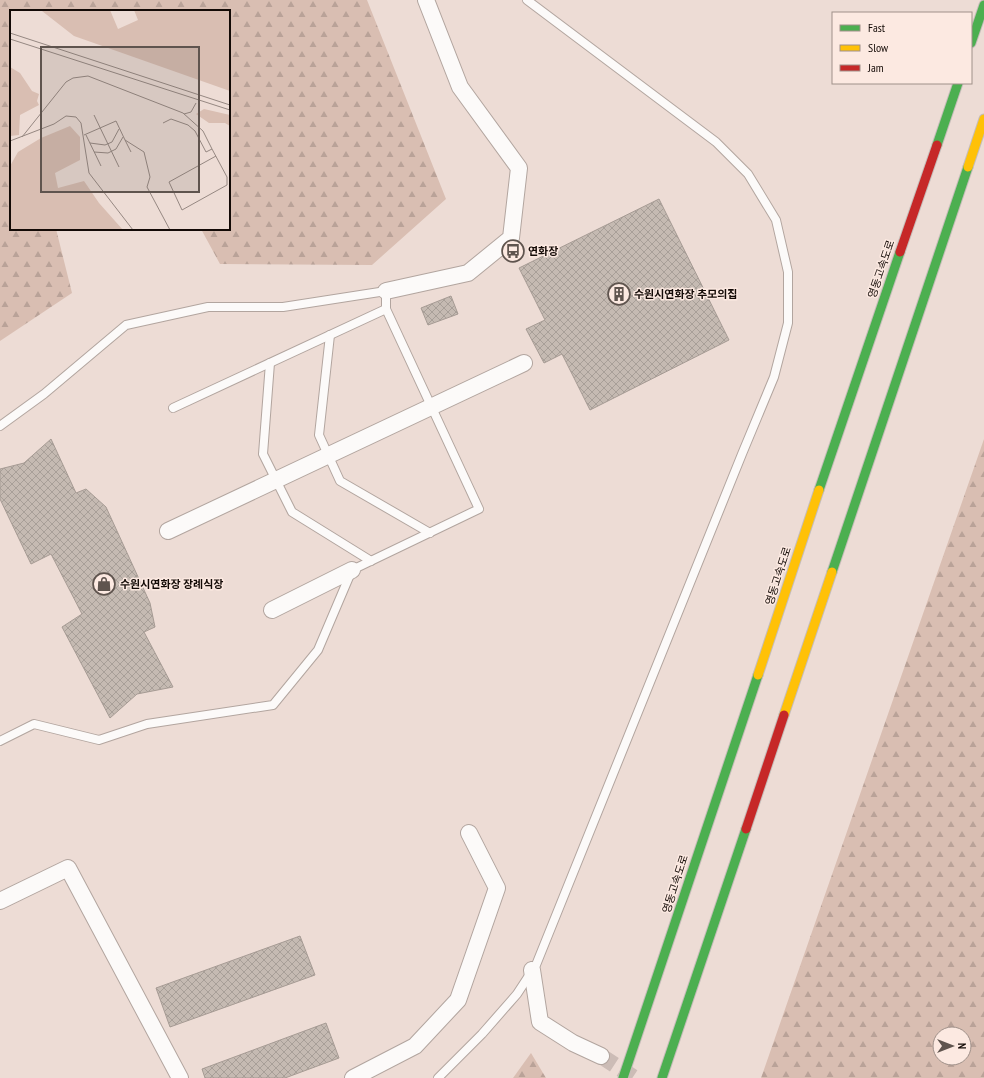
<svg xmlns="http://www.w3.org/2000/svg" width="984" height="1078" viewBox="0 0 984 1078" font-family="'PT Sans Narrow','Noto Sans KR',sans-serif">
<defs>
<pattern id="forest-firs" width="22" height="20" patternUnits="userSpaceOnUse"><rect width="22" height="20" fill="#d9beb2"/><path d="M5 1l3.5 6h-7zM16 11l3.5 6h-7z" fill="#b9a298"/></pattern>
<pattern id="building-cross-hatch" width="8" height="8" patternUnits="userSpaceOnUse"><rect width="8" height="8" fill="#c5bab2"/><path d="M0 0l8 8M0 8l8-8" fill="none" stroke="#a89f98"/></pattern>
</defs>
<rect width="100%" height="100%" fill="#eddcd5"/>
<g fill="url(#forest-firs)" fill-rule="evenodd">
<path d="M0,0h367l79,199 -74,66 -152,-1 -19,-35h28v-218h-218v218h45l16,64 -72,48z"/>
<path d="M984,439v639h-223zM940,1034h24v24h-24z"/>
<path d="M531,1053l15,25h-33z"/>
</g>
<g fill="url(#building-cross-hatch)" stroke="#a69b94">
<path d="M659,199l70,141 -139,70 -28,-56 -18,9 -18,-34 19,-9 -26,-52z"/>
<path d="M451,296l7,18 -30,11 -7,-17z"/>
<path d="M51,439l25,54 10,-4 20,18 44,96 5,24 -11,5 29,55 -36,7 -27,24 -48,-91 20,-13 -31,-60 -20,10 -31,-65v-30l24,-6z"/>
<path d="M300,936l15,39 -145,52 -14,-39z"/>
<path d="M326,1023l13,35 -54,20h-80l-3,-9z"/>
</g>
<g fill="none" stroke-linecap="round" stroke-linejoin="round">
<path stroke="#ccbcb6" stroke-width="16" stroke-dasharray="16 8" stroke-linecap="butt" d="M601,1056l32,21"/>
<g stroke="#b2a59f" stroke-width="10">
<g id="lane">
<path d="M330,335l-11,100 21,46 90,52"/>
<path d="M270,363l-7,91 29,58 79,49"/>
<path d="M173,408l213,-99"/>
<path d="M0,426l44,-32 82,-69 82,-18h75l103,-16v18l93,200 -127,61 -34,80 -45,55 -126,19 -48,16 -65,-16 -34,17"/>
<path d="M438,1078l44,-44 35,-40 19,-29 206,-511 32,-77 14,-54v-51l-12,-52 -28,-46 -32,-32 -189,-142"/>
</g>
</g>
<g stroke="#b2a59f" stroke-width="18">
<g id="street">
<path d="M386,291l82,-18 43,-35 8,-70 -59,-81 -34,-87"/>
<path d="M168,531l356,-168"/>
<path d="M272,610l80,-40"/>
<path d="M0,901l68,-33 112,210"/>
<path d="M532,970l8,52 33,21 28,13"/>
<path d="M353,1078l62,-32 43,-46 39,-112 -28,-55"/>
</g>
</g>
<g stroke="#c5bdb9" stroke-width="11">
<g id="fast">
<path d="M971,43l13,-38"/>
<path d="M937,145l21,-62"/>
<path d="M819,490l81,-238"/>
<path d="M832,572l136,-405"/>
<path d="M623,1078l135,-403"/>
<path d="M662,1078l84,-249"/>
</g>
</g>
<g stroke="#c5bdb9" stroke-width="11">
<g id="slow">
<path d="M968,167l16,-48"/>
<path d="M758,675l61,-185"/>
<path d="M784,715l48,-143"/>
</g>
</g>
<g stroke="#c5bdb9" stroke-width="11">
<g id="jam">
<path d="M900,252l37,-107"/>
<path d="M746,829l38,-114"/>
</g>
</g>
<use href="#lane" stroke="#fcfaf9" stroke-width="8"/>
<use href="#street" stroke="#fcfaf9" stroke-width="16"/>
<use href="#fast" stroke="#4caf50" stroke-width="9"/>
<use href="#slow" stroke="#ffc107" stroke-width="9"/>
<use href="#jam" stroke="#c62828" stroke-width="9"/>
</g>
<defs>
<g id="bus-ring" transform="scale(1.15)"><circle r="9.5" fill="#fce9e1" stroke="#5f544e" stroke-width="1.5"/><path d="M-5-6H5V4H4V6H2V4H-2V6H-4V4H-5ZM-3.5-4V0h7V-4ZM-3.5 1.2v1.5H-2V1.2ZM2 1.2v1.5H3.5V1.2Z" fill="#5f544e"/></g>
<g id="building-ring" transform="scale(1.15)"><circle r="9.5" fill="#fce9e1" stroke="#5f544e" stroke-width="1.5"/><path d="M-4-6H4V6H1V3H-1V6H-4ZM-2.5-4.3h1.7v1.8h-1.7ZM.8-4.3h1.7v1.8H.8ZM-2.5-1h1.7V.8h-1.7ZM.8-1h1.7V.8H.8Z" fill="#5f544e"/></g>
<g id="shop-ring" transform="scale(1.15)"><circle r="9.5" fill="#fce9e1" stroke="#5f544e" stroke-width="1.5"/><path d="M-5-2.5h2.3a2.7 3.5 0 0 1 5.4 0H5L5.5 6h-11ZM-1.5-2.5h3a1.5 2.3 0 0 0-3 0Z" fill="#5f544e"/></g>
</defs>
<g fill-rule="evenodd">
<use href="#bus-ring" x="513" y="251"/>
<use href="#building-ring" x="619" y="294"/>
<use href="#shop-ring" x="104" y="584"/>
</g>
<g text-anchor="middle" stroke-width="3" stroke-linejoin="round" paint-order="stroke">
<g font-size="11" font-weight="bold" fill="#130a06" stroke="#fce9e1" text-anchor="start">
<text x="528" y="255">연화장</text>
<text x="634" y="298">수원시연화장 추모의집</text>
<text x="120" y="588">수원시연화장 장례식장</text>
</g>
<g font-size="11" fill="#130a06" stroke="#fce9e1">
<text transform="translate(881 269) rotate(-71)" y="4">영동고속도로</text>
<text transform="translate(778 576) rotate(-72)" y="4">영동고속도로</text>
<text transform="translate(675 884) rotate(-72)" y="4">영동고속도로</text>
</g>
</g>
<g transform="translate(10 10)">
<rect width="220" height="220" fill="#eddcd5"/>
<path d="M100,0l8,19 20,-9 -4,-10h96v81l-156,-55 -32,-25zM0,57l10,6 12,18 7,3 -2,7 2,4 -19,10 -1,20 -9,1zM194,99l26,6v11l-5,-3h-16l-13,-9zM60,116l10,11v23l-25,13 3,15 26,-7 15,22 24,27h-113v-64l8,-14 23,-14z" fill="#d9beb2"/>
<path fill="none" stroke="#968882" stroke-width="1" d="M0,23l220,72M0,29l220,71M174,104l7,-2 5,-9M84,105l25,52M153,113l8,-4 17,6 7,6 11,21 6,-3M74,125l32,-14 9,19 19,12 6,25 -3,10 23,43M76,125l15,31M12,127l44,-55 7,-4 15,-2 95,37 20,18 9,18 15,28v8l-45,25 -13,-28 47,-26M115,130l6,12M0,131l44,-17 12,-8 10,1 5,6 8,50 44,57M80,133l15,2 7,-3 7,-13M84,142l14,1 8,-4 7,-12"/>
<path fill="#5f544e" fill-opacity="0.15" stroke="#5f544e" stroke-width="2" d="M31,37h158v145h-158z"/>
<rect width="220" height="220" fill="none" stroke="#130a06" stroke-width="2"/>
</g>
<rect x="832" y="12" width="140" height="72" fill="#fce9e1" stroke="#9f9089"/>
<rect x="840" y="25" width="20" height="6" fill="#4caf50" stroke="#9f9089"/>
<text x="868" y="32" font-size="12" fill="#130a06">Fast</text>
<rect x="840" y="45" width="20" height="6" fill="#ffc107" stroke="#9f9089"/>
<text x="868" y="52" font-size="12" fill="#130a06">Slow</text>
<rect x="840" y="65" width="20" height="6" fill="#c62828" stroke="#9f9089"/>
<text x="868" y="72" font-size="12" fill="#130a06">Jam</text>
<g transform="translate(952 1046) rotate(90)"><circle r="19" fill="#fce9e1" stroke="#9f9089"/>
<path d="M0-3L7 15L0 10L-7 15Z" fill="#5f544e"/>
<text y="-6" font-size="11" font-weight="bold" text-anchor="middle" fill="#130a06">N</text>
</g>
</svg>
